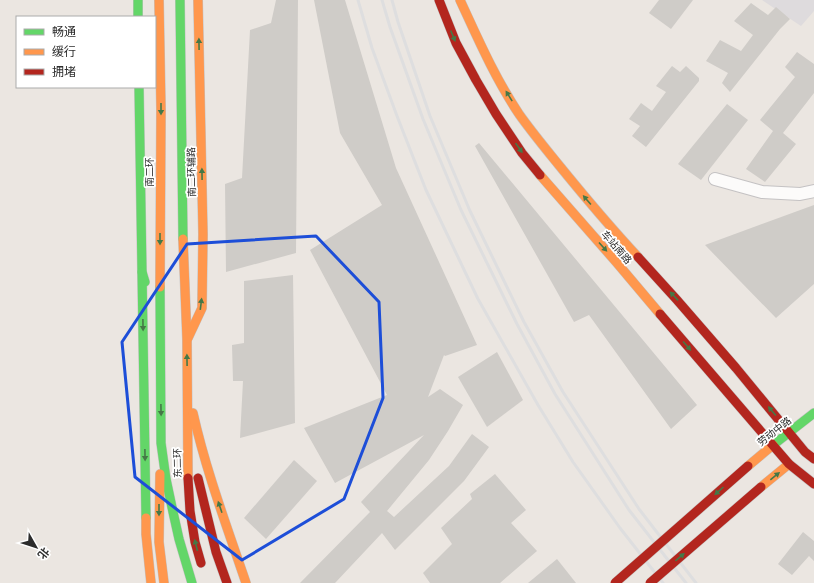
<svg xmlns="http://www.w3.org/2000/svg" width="814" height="583" viewBox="0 0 814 583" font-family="Figtree,'Noto Sans SC',sans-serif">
<rect width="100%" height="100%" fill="#ebe6e1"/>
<path fill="#dedbdd" d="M762,0h52v11l-13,15z"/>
<g fill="#cfccc8">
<path d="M276,0h22l-2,253 -70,19 -1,-88 17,-6 8,-148 21,-7z"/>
<path d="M314,0h31l51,168 81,177 -32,11 -1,-1 -16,42 12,-8 23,16 -15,26 -19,29 -42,51 7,6 55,-51 23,-32 17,13 -25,34 -69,69 -13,-17 -47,50h-35l70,-71 -9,-10 63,-67 -89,48 -31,-55 83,-33 -77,-145 72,-45 -42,-72z"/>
<path d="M659,0h34l-22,29 -22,-16z"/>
<path d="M751,3l17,12 8,-8 14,12 -10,10 -50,63 -8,-9 6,-10 -22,-12 14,-21 21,11 12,-16 -19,-14z"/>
<path d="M797,52l17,12v29l-31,40 13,11 -31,38 -19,-13 27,-38 -13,-11 35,-43 -10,-10z"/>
<path d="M672,66l8,6 6,-6 13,12v3l-53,66 -14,-11 8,-10 -11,-7 12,-16 11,8 14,-19 -10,-6z"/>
<path d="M727,104l21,16 -47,60 -23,-16z"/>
<path d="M479,143l218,262 -26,24 -82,-114 -15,7 -99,-176z"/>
<path d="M814,205v79l-38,34 -71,-73z"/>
<path d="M293,275l2,148 -55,15 3,-57h-10l-1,-36 12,-2v-62z"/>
<path d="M497,352l26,48 -36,27 -29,-50z"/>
<path d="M294,460l23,21 -51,58 -22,-21z"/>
<path d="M495,474l31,36 -15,13 26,28 -37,32h-70l-7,-10 29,-29 -11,-16 31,-29 -2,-5z"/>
<path d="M803,532l11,9v20l-5,-5 -17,19 -14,-11z"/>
<path d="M557,559l19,24h-48z"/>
</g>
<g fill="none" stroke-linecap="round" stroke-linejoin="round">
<g stroke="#c4c2c3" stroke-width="14">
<path id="street" d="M715,179l47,13 38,2 14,-3"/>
</g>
<g stroke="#c4c2c3" stroke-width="10">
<g id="fast">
<path d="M138,0v17"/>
<path d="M180,0l3,239"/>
<path d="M139,87l3,185 3,10"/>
<path d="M142,272l4,246"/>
<path d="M160,287l1,156 5,36 7,33 6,27 13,44"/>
<path d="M773,445l41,-32"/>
</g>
</g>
<g stroke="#c4c2c3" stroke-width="10">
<g id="slow">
<path d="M159,0l2,109 -1,178"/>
<path d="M460,0c18,39 35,78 59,114 12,17 26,34 39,50 26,32 52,63 80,93"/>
<path d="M540,175l77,88 43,51"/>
<path d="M183,239l4,101 1,138"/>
<path d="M188,338l14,-30 1,-74 -5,-234"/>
<path d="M193,413c13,58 34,114 53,170"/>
<path d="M748,466l25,-21"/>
<path d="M160,474l-1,68 5,41"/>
<path d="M761,487l28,-23"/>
<path d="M146,518v16l5,49"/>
</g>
</g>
<g stroke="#c4c2c3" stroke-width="10">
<g id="jam">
<path d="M439,0l17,43 20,37 20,34 26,39 18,22"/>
<path d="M638,257l39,43 59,68 69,84 9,7"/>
<path d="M660,314l129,150 25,20"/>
<path d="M188,478l2,33 5,31 6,21"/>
<path d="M198,478l18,74 11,31"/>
</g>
</g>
<use href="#street" stroke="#fcfbfa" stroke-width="12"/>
<use href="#fast" stroke="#63d668" stroke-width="9"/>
<use href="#slow" stroke="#ff974d" stroke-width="9"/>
<use href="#jam" stroke="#b3261e" stroke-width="9"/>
<g stroke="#dededf" stroke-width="3">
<path d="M358,0l14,48 25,68 29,74 52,109 60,106 35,57 47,66 43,55"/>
<path d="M382,0l8,27 33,92 38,91 56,114 38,70 74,116 57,73"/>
<path d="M392,0l6,22 32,94 40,95 54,111 39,70 76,117 57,74"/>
</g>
<g stroke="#c6c4c2" stroke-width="10" stroke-linecap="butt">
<g id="jam-bridge">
<path d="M615,583l133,-117"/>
<path d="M650,583l111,-96"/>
</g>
</g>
<use href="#jam-bridge" stroke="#b3261e" stroke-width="9"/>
</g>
<defs><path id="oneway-solid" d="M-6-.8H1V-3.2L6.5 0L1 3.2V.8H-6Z"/></defs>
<g fill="#457847">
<use href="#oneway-solid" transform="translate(453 36) rotate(67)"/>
<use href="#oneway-solid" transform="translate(199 44) rotate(-91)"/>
<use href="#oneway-solid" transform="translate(509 96) rotate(-122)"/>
<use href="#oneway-solid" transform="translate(161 109) rotate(90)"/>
<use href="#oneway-solid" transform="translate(519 148) rotate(55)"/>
<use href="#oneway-solid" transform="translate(202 174) rotate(-91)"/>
<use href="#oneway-solid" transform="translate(587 200) rotate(-131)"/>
<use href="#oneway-solid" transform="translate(160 239) rotate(90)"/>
<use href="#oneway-solid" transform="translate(603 247) rotate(48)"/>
<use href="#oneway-solid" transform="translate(674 296) rotate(-133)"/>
<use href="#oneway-solid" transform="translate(201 304) rotate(-83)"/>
<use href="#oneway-solid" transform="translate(143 325) rotate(89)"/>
<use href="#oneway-solid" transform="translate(687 346) rotate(49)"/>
<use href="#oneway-solid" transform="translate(187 360) rotate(-91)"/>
<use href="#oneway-solid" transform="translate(161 410) rotate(89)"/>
<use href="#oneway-solid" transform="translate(772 411) rotate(-130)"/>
<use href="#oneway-solid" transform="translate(145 455) rotate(89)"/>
<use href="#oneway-solid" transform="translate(775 476) rotate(-39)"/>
<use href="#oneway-solid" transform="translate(719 491) rotate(138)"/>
<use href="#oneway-solid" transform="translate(220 507) rotate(-109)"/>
<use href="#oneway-solid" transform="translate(159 510) rotate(90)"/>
<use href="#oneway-solid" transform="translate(196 545) rotate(-104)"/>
<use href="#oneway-solid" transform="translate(680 557) rotate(-41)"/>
</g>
<path fill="none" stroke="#1d4ed8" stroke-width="3" stroke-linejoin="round" d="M316,236l63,66 4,96 -39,101 -102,61 -107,-83 -13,-135 65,-98z"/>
<g text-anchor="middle" stroke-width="3.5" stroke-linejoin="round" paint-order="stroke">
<g font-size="10" fill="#2c2c2c" stroke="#fff">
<text transform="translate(149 172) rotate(-90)" y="4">南二环</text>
<text transform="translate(191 172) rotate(-91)" y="4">南二环辅路</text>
<text transform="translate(617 247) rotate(49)" y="4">车站南路</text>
<text transform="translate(774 431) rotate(-38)" y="4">劳动中路</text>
<text transform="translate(177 463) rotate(-91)" y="4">东二环</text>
</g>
</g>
<rect x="16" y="16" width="140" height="72" fill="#ffffff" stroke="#ababab"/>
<rect x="24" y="29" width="20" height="6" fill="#63d668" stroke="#ababab"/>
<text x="52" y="36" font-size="12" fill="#2c2c2c">畅通</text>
<rect x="24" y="49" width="20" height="6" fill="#ff974d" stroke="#ababab"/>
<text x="52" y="56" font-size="12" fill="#2c2c2c">缓行</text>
<rect x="24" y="69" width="20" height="6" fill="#b3261e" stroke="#ababab"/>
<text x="52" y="76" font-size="12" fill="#2c2c2c">拥堵</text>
<g transform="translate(36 547) rotate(129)" stroke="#ffffff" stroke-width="3" paint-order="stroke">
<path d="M0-3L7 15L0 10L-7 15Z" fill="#2c2c2c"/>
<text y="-6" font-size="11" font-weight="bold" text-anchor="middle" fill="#2c2c2c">北</text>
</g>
</svg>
